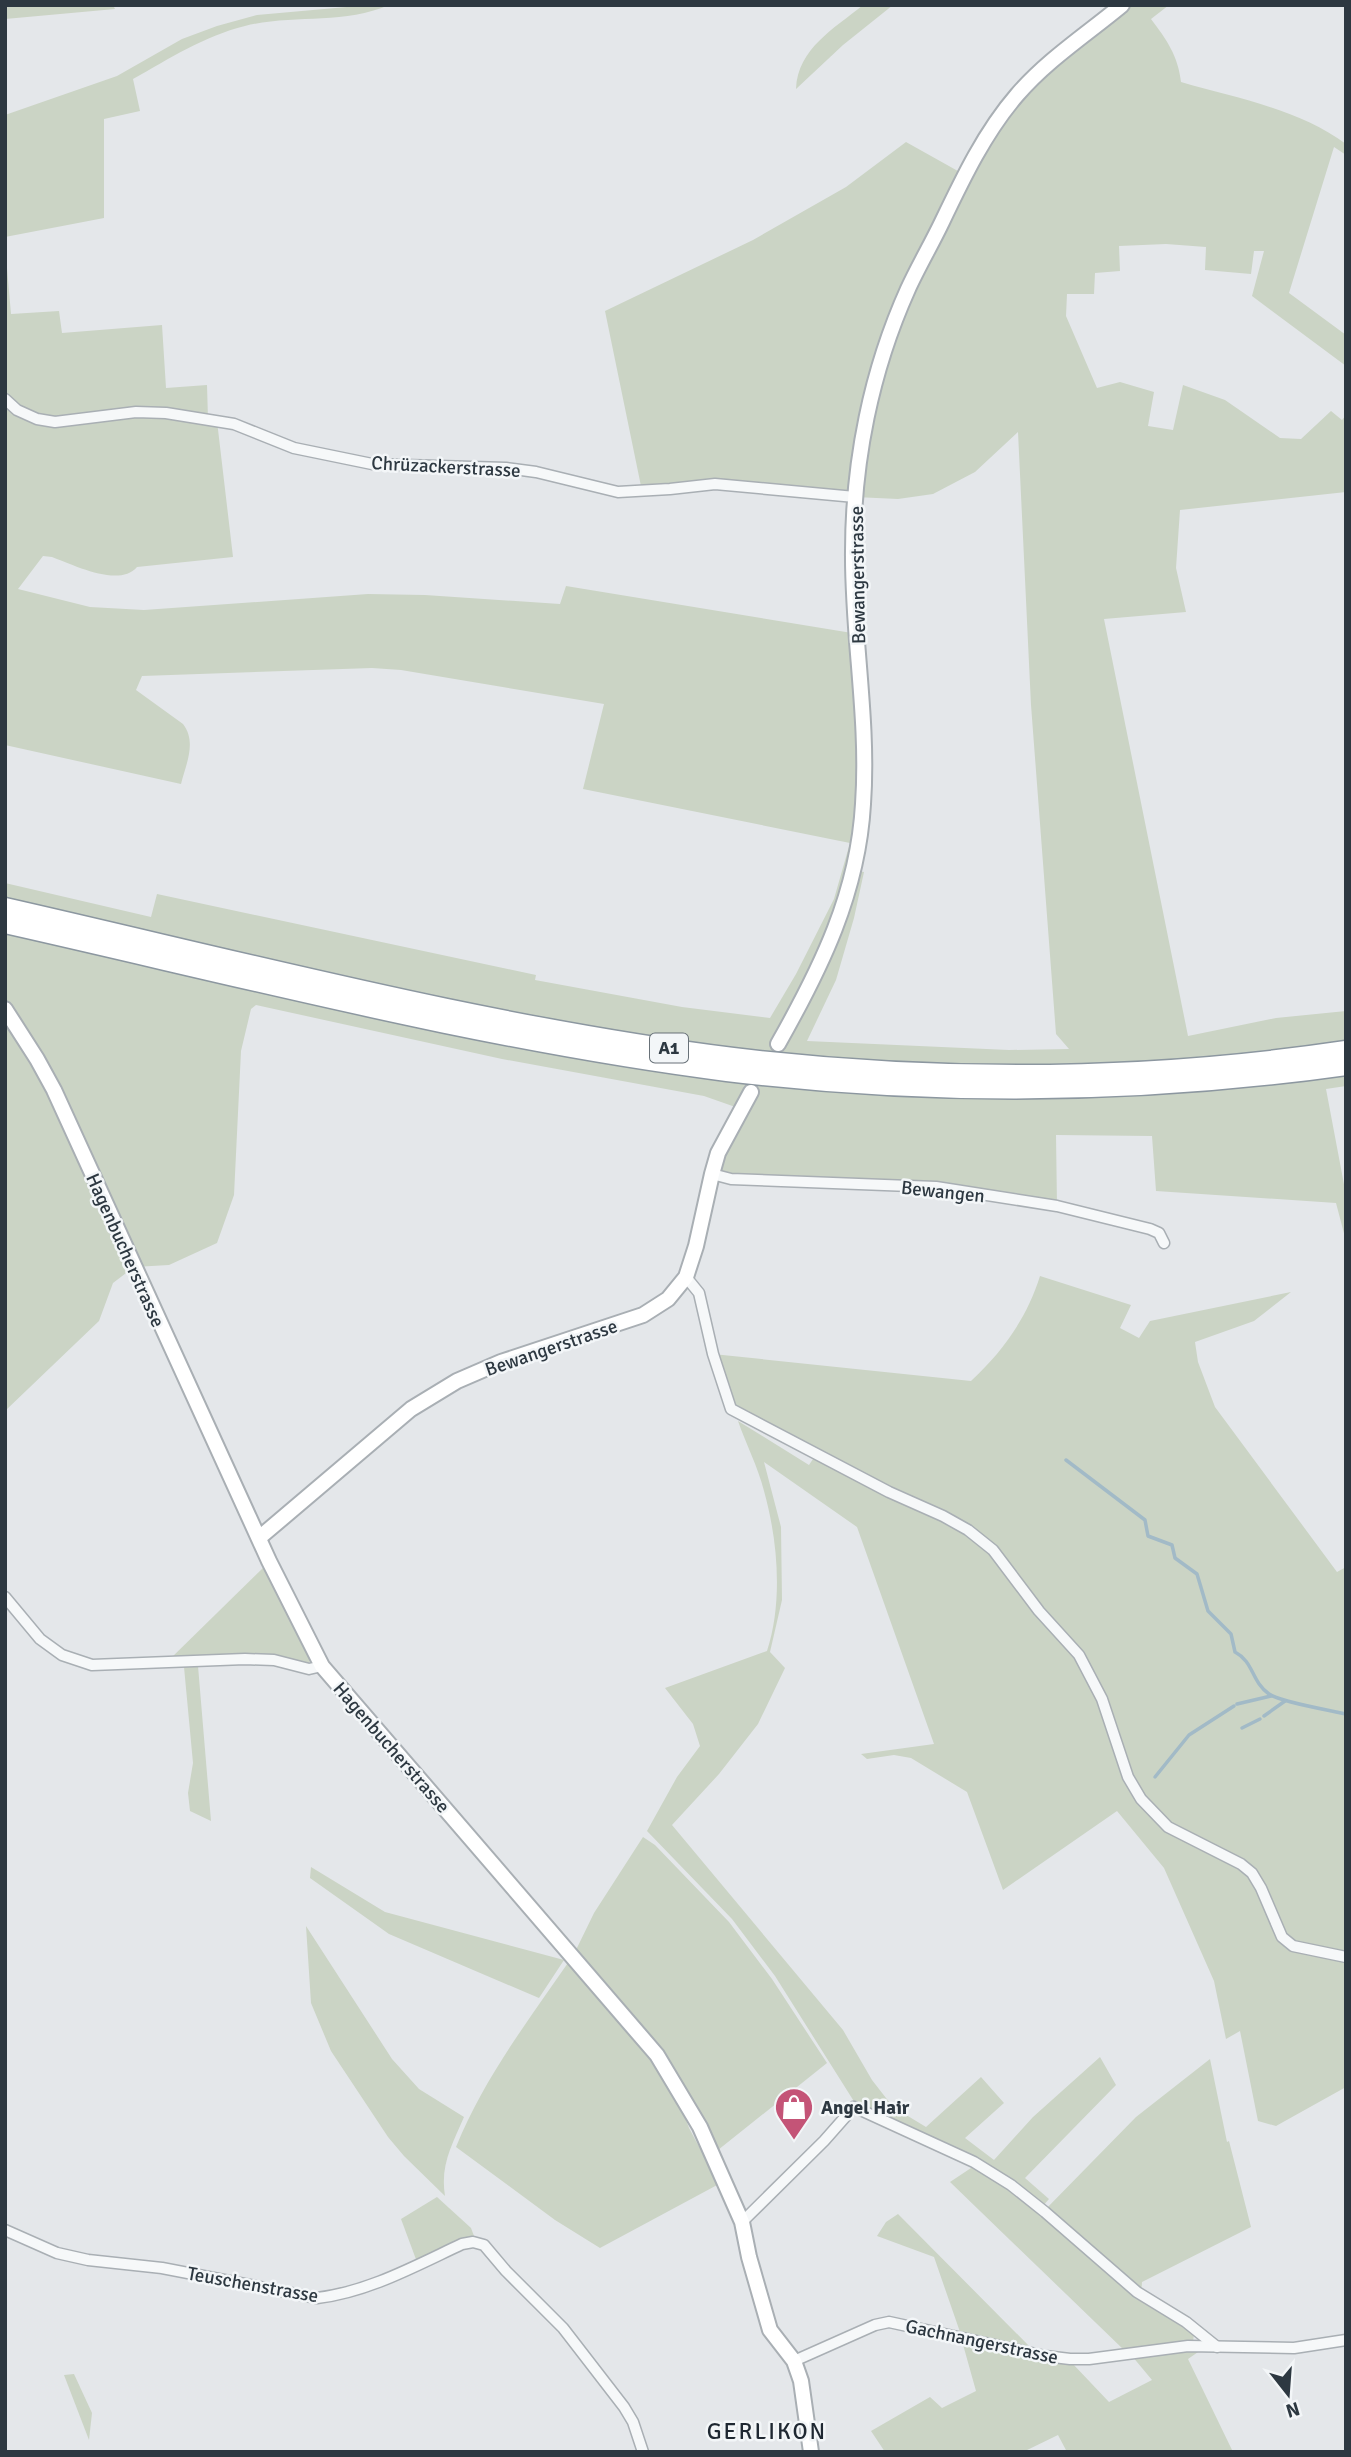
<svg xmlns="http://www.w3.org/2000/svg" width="1351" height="2457" viewBox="0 0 1351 2457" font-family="Signika,sans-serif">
<rect width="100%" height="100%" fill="#e4e7ea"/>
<g fill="#cbd4c5">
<path d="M5,5h108l2,4 -110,10z"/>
<path d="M369,5h20c-46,20 -97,9 -144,21 -41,10 -76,33 -112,53l7,32 -36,8v99l-99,19v-122l112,-39 65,-37 35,-13 40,-11z"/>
<path d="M863,5h30l-50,40 -47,44c2,-41 38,-60 67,-84z"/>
<path d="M1122,5h47l-18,14c16,21 27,37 30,63 55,16 118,27 165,62v11l-12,-8 -45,146 57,42v31l-94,-70 12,-45h-10l-3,23 -46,-4 1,-23 -40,-3 -47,2 1,25 -25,2 -1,21h-27l-1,22 31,72 23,-6 34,10 -6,34 25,4 10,-45 42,15 55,38 21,1 30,-28 11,9 4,-5v77l-166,18 -4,58 10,44 -82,7 84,417 88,-18 70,-7v75l-20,3 20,106v46l-10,-38 -180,-12 -4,-55 -96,-1 1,71 -121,-19 -224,-13 29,-65 -37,-13 -202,-37 -246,-54 -5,4 -10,42 -7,144 -17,48 -48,22 -35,2 -21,16 -14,38 -94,90v-528l146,34 6,-23 379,81 -1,5 147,27 88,11 26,-44 38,-75 16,-56 -267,-54 21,-85 -203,-34 -29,-2 -230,8 -6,14 47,34c14,18 3,40 -2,60l-176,-39v-500l6,69 48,-3 3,22 100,-8 4,63 41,-3 1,34 9,2 16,136 -96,10c-18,21 -63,-2 -85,-10l-9,-1 -25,33 72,18 54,3 224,-16 57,1 135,9 6,-18 292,48 6,115 -10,121 10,2 -10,46 -18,62 -29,61 202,9 60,-1 -13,-15 -25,-329 -13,-273 -43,40 -42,22 -35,5 -43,-2 -140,-13 -73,7 -37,-180 148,-71 93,-53 60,-45 59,33 54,-82z"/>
<path d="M1040,1276l91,29 -11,23 19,10 11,-17 141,-29 -37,29 -59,21 3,20 17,45 122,165 9,-5v520l-70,39 -18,-5 -18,-90 -14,8 -12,-58 -50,-113 -47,-57 -114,79 -36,-98 -56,-34 -17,-3 -27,4 -6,-5 73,-10 -77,-217 -93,-65 17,65 1,73 -12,52 15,16 -27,56 -39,50 -47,51 171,205 29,50 21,27 33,20 55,-50 23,26 -39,35 29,22 39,-43 67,-60 16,28 -91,93 24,21 -7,8 -30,-22 -157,-82 -80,-127 -43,-57 -85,-88 30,-54 23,-31 -7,-22 -28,-36 102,-37c16,-49 11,-110 -3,-160 -6,-24 -18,-47 -26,-70l71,44 4,-6 33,15 -115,-65 -18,-55 258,27c32,-30 56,-63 69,-105z"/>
<path d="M265,1566l46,93 -3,6 -140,-4z"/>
<path d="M198,1666l13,155 -21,-10 -2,-18 5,-30 -9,-96z"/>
<path d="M643,1837l12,8 74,77 43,57 55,84 -109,87 -6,-17 -16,-23 -121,-158 19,-39z"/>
<path d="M311,1867l74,45 179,48 -25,38 -150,-64 -79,-56z"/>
<path d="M306,1926l86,133 27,30 45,28c-12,28 -24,48 -19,79l-41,-40 -16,-19 -57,-86 -20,-48z"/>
<path d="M570,1960l82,97 24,35 13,36 30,56 -119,64 -45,-28 -99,-73c28,-69 72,-126 114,-187z"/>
<path d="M1210,2059l17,83 2,-1 22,86 -109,55 -1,15 45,28 8,8 -1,10 -69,7 -174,-168 24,-16 34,20 34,27 94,-96z"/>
<path d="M437,2197l34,31 3,8 -57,26 -16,-43z"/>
<path d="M898,2214l135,136 -73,-18 -26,-75 -57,-21 9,-14z"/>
<path d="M962,2341l110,22 37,39 43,-22 -20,-24 69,-6 -13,9 45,93h-166l-9,-17 -35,17h-138l-14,-21 59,-34 12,11 34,-17z"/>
<path d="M74,2374l18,39 -3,27 -25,-65z"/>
</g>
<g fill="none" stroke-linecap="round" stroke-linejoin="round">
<g stroke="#a2bac7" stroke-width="3.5">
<path d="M1066,1460l79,60 3,16 24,9 3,13 22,16 11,37 23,23 4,18c19,10 16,29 34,42 11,8 60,16 77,20"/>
<path d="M1237,1704l34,-8"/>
<path d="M1264,1716l21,-15"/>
<path d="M1242,1728l18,-9"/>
<path d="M1155,1777l34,-42 45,-29"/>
</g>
<g stroke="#a9afb4" stroke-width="13">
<g id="street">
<path d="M5,399l12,11 20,9 18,3 81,-10 30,1 68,11 60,24 78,16 134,4 30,4 82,20 52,-3 45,-5 140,13"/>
<path d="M712,1174l19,5 205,8 121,19 93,23 9,4 5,10"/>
<path d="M686,1277l13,16 14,61 18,55 158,83 54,24 25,14 25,20 46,61 40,44 23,44 26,78 13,22 27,28 73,37 11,9 9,15 21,49 11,9 53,11"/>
<path d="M5,1597l35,42 22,16 30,10 153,-6 29,1 35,9 13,-3"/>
<path d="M742,2222l82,-81 30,-34 120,55 37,23 34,27 92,80 49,30 31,25"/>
<path d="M5,2230l52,23 31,7 74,8 155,30c51,-6 98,-32 145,-54l11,-2 11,3 22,26 57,57 61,79 9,15 10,30"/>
<path d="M794,2361l81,-36 14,-3 156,34 25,3h19l99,-13 106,2 52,-8"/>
</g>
</g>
<g stroke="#a9afb4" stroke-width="18">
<g id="secondary">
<path d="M5,1009l32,50 17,31 215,471 53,105 335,389 43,72 42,95 7,35 21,73 24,31 7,20 10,71"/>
<path d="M778,1044c43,-76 80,-151 85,-240 6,-85 -11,-169 -10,-253 0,-89 18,-180 55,-262 10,-22 23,-44 34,-67 21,-44 43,-90 75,-127 30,-35 70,-61 105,-90"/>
<path d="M259,1538l152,-129 46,-28 44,-19 142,-47 25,-16 18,-22 10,-31 16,-72 6,-21 33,-61"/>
</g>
</g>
<g stroke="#8c97a0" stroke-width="21">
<g id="highway">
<path d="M5,907c242,55 482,119 728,150 203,24 411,23 613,-7"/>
<path d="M5,924c240,54 478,117 722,148 205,25 414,23 619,-6"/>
</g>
</g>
<use href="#street" stroke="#f6f8f9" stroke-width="10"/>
<use href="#secondary" stroke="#fff" stroke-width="14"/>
<use href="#highway" stroke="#fff" stroke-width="18"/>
</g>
<defs>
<g id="shop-pin" transform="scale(2.0125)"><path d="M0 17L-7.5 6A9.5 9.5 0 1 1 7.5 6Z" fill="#c45477" stroke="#f3f6f8"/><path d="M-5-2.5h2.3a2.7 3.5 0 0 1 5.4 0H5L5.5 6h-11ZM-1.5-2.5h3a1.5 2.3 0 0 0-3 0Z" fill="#fff"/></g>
</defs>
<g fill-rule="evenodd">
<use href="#shop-pin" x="794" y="2107"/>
</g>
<g text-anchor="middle" stroke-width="5" stroke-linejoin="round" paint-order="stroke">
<rect fill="#f3f6f8" stroke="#687178" stroke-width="2" x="650" y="1033.5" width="38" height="29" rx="5"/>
<g font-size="18" font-weight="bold" fill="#2d3841">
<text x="669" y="1054">A1</text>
</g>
<g font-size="19" fill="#2d3841" stroke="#f3f6f8">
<text transform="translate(446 466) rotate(3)" y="7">Chrüzackerstrasse</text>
<text transform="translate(857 575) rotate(-91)" y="7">Bewangerstrasse</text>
<text transform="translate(943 1191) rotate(6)" y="7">Bewangen</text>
<text transform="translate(126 1250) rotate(66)" y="7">Hagenbucherstrasse</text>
<text transform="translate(551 1347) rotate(-19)" y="7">Bewangerstrasse</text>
<text transform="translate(392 1747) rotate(49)" y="7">Hagenbucherstrasse</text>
<text transform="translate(253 2284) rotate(10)" y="7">Teuschenstrasse</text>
<text transform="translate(982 2341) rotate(12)" y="7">Gachnangerstrasse</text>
</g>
<g font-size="19" font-weight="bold" fill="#2d3841" stroke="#f3f6f8" text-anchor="start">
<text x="821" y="2114">Angel Hair</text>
</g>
<g font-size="23" letter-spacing="2" fill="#1f2832" stroke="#f3f6f8">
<text x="767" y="2439">GERLIKON</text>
</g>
</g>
<rect width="1351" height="2457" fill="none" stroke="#2d3841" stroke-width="14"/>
<g transform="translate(1288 2394) rotate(163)" stroke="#f3f6f8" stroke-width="5" paint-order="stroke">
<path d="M0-5L12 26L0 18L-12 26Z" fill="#2d3841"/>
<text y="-10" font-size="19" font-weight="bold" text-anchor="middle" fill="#2d3841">N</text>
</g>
</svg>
